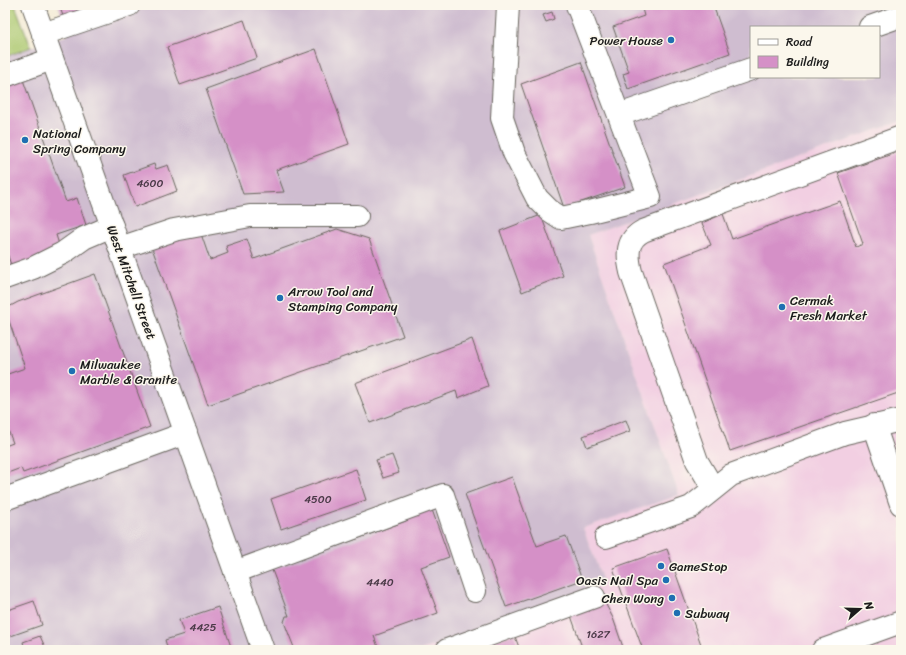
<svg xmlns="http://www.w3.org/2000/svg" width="906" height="655" viewBox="0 0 906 655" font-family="Sriracha,sans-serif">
<rect width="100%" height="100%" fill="#fbf7ec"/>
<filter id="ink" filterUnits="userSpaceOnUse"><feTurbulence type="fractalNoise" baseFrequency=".025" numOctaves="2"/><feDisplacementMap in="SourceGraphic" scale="8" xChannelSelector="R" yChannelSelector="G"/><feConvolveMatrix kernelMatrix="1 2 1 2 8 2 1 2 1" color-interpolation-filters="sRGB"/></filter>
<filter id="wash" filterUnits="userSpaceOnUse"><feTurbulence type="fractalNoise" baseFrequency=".012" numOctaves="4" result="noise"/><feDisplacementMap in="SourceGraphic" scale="16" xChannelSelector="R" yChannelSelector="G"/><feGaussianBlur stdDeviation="0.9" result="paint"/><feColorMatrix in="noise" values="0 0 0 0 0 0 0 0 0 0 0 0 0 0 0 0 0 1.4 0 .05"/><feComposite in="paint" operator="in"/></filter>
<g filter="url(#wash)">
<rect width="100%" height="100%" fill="#f4ecd7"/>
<path fill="#f2cfe2" d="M901,121v529h-480l183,-66 -21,-56 96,-33 -91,-260z"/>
<path fill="#cfbdd0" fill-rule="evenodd" d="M58,5h843v116l-313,114 91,260 -96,33 21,56 -183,66h-416v-594l63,-21zM751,27h128v50h-128z"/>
<path fill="#abc86e" stroke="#647245" d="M5,5h10l16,42 -26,10z"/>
<g id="blocks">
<g fill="#d590c7">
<path d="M59,5h35l-31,11z"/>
<path d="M641,5h72l17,48 -102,36 -5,-15 6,-2 -16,-45 31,-11z"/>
<path d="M552,12l2,7 -8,3 -3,-7z"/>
<path d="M244,20l13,38 -77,27 -13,-38z"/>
<path d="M316,49l33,95 -73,26 8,22 -41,2 -37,-105z"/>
<path d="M581,62l44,125 -61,21 -43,-124z"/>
<path d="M22,77l44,125 11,-4 9,27 -30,10 5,16 -49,17 -7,-21v-164z"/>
<path d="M901,151v241l-171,59 -66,-188 47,-18 -9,-22 21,-9 9,25 108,-38 16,46 7,-3 -25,-71z"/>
<path d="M154,164l2,5 12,-4 9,26 -42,16 -11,-32z"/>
<path d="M541,215l22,61 -41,16 -22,-61z"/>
<path d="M337,229l32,10 34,97 -195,69 -56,-157 48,-17 10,29 18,-7 -2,-7 21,-7 7,20z"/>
<path d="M95,274l55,153 -127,46 -2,-5 -16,6v-28l8,-3 -8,-21v-47l20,-7 -20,-59 13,-7z"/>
<path d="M472,339l16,47 -30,12 -2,-7 -86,32 -15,-40z"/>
<path d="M626,420l4,11 -43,16 -4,-11z"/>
<path d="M392,455l7,18 -16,5 -7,-18z"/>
<path d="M356,469l10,31 -85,29 -10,-30z"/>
<path d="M512,477l25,69 29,-10 16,44 -76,27 -41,-113z"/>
<path d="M431,507l18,50 -28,10 17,46 -64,23 5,14h-84l-11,-28 2,-6h3l-17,-46 134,-49 -2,-4z"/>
<path d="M667,549l36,101h-60l-30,-82z"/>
<path d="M34,601l8,24 -37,13v-27z"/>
<path d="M604,601l9,17 11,32h-41l-13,-37z"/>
<path d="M218,607l14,43h-64l-3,-10 19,-6 -5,-14z"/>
<path d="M514,634l6,16h-35l-2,-5z"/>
<path d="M40,636l5,11 -8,3h-12l-2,-8z"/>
</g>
</g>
</g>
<g filter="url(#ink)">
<use href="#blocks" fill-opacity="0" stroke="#68655d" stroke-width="1"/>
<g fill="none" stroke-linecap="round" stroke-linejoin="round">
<g stroke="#68655d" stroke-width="24">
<g id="minor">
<path d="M33,5l230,645"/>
<path d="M508,5l-6,113 12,35 23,45 12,12 12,8 29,-6 60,-15 -73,-192"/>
<path d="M870,27l31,-11"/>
<path d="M43,34l86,-29"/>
<path d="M5,76l47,-17"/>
<path d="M619,115l132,-46"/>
<path d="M120,248l54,-18 76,-14h107"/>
<path d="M5,278l28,-10 30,-15 21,-15 28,-12"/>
<path d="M874,425l27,79"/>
<path d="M713,488l-16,-27 -66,-189c-4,-17 -5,-32 12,-41l258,-94"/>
<path d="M5,499l181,-66"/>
<path d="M606,537l85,-30 40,-32 114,-42 56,-13"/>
<path d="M235,572l208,-77 32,96"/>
<path d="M447,650l147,-53"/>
<path d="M823,650l78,-28"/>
</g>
</g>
<use href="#minor" stroke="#fff" stroke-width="22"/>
</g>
</g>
<g fill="#1f6fb2" stroke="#fbf7ec" stroke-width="1.5">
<circle cx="671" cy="40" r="4"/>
<circle cx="25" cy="140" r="4"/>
<circle cx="280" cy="298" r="4"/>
<circle cx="782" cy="307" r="4"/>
<circle cx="72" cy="371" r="4"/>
<circle cx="661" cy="566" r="4"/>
<circle cx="666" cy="580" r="4"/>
<circle cx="672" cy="598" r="4"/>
<circle cx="677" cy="613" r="4"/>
</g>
<g text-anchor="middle" stroke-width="3" stroke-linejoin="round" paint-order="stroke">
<g font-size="11" fill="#4a3947">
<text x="150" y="187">4600</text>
<text x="318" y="503">4500</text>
<text x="380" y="586">4440</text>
<text x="203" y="631">4425</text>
<text x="598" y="638">1627</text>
</g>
<g font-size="13" fill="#1c1c1c" stroke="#fbf7ec" text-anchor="start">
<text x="663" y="45" text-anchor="end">Power House</text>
<text x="33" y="138">National<tspan x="33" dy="15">Spring Company</tspan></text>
<text x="288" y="296">Arrow Tool and<tspan x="288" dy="15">Stamping Company</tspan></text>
<text x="790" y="305">Cermak<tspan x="790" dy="15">Fresh Market</tspan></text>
<text x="80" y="369">Milwaukee<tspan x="80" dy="15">Marble &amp; Granite</tspan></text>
<text x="669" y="571">GameStop</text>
<text x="658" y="585" text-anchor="end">Oasis Nail Spa</text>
<text x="664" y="603" text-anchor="end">Chen Wong</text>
<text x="685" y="618">Subway</text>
</g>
<g font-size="13" fill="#1c1c1c" stroke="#fbf7ec">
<text transform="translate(132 282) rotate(70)" y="5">West Mitchell Street</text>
</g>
</g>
<rect width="906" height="655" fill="none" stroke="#fbf7ec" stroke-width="20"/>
<rect x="750" y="26" width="130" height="52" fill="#fbf7ec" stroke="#a29f99"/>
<rect x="758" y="39" width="20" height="6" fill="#ffffff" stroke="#a29f99"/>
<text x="786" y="46" font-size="12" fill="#1c1c1c">Road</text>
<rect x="758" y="56" width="20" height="12" fill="#d590c7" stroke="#a29f99"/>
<text x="786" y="66" font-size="12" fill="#1c1c1c">Building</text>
<g transform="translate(860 609) rotate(70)" stroke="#fbf7ec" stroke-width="3" paint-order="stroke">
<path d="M0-3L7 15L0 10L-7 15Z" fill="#1c1c1c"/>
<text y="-6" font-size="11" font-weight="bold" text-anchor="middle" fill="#1c1c1c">N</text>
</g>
</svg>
